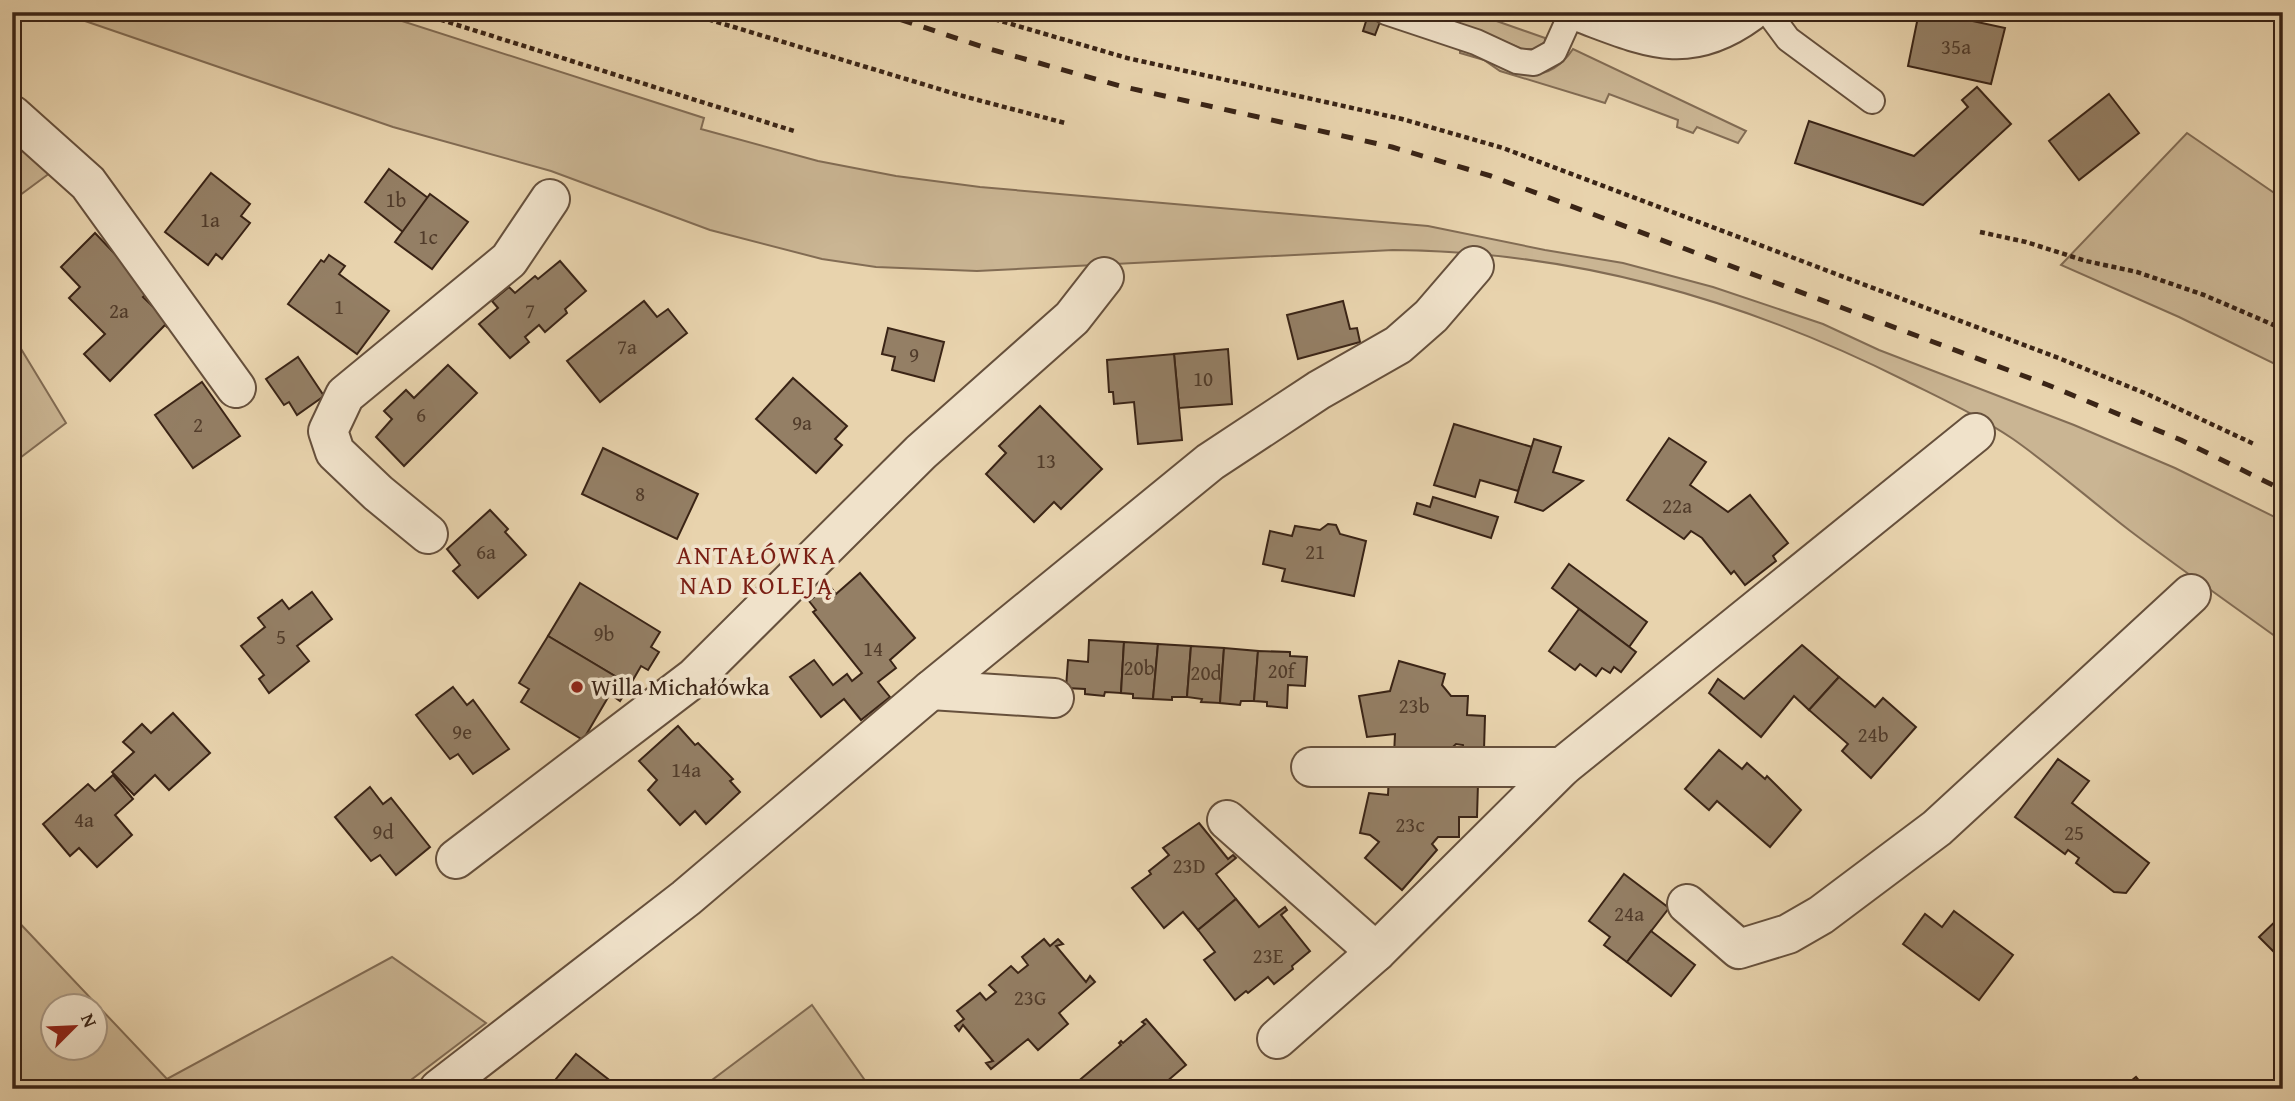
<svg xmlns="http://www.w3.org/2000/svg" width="2295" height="1101" viewBox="0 0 2295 1101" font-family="'Gentium Book Plus',serif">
<rect width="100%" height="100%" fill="#e8d3ad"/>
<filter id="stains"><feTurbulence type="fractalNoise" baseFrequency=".00286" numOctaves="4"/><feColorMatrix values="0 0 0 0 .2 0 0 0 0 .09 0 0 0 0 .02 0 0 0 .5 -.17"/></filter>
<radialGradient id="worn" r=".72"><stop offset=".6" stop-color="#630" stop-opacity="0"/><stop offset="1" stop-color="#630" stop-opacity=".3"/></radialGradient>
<g fill="#cab593" stroke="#826c54" stroke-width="2" fill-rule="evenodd">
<path d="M59,12h315l330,106 -3,11 117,32 78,15 84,11 448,39 117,24 78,13 90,24 110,37 56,26 195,75 101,43 108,53v121c-51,-37 -104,-74 -154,-112 -39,-30 -76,-63 -116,-91 -34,-23 -71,-40 -107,-58 -161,-81 -332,-130 -513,-131l-416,21 -101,-4 -54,-8 -112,-29 -159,-59 -158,-44z"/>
<path d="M1420,12h51l74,26v4l-11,7h-12l-38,-16z"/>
<path d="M1460,47c41,18 81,50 113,2l173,82 -8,12 -41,-16 -4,6 -16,-6 1,-7 -69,-26 -4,9 -105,-32 -16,-11 -24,-7z"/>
<path d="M12,131l42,39 -42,31z"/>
<path d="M2187,133l96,66v169l-104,-51 -118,-52z"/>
<path d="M12,334l54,89 -54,41z"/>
<path d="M12,915l155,164 225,-122 94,66 -87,66h-387zM94,1006v42h-42v-42z"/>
<path d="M812,1005l59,84h-171z"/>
</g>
<g fill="#947f65" stroke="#3a2416" stroke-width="2">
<path d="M1919,12h12l74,16 -14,56 -83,-18z"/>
<path d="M1367,18l13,4 -5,13 -12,-4z"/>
<path d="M1977,87l34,37 -88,81 -128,-42 14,-42 105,35 54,-49 -6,-7z"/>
<path d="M2109,94l30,39 -60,47 -30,-39z"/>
<path d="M389,169l39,29 -25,34 -38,-30z"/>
<path d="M211,173l39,31 -9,12 9,7 -28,36 -6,-5 -8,11 -43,-33z"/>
<path d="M430,194l38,28 -36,47 -37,-27z"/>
<path d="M95,233l55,58 -7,6 27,26 -3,4 -2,-2 -55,56 -26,-27 21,-20 -36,-36 11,-11 -19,-20z"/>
<path d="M329,255l16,11 -6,8 50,37 -32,43 -69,-50 33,-44 3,2z"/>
<path d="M560,261l26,30 -21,18 2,4 -22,19 -6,-7 -14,12 4,5 -19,16 -31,-34 19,-16 -6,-7 17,-14 6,6 20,-17 3,3z"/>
<path d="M644,301l13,16 11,-8 19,24 -87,69 -33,-41z"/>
<path d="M1343,301l7,28 7,-1 3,14 -62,17 -11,-44z"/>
<path d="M888,328l56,14 -10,39 -42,-11 3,-13 -13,-3z"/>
<path d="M1228,349l4,55 -53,4 -5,-54z"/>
<path d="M1174,354l8,86 -44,4 -4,-42 -20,2 -1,-12h-4l-2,-32z"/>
<path d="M298,357l26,39 -27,19 -8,-13 -5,3 -18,-26z"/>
<path d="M448,365l29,28 -73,73 -28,-29 16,-18 -8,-8 22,-21 8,8z"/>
<path d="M793,378l54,48 -12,13 7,6 -26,28 -60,-54z"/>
<path d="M202,382l38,54 -47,32 -38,-53z"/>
<path d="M1040,406l62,63 -41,40 -7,-7 -20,20 -48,-48 20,-21 -7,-7z"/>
<path d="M1454,424l78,23 -14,44 -38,-11 -5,17 -41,-12z"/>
<path d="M1669,438l37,24 -16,23 38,27 22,-17 38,48 -15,13 3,5 -31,24 -11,-14 -3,3 -29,-36 -11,-7 -7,8 -57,-39z"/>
<path d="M1534,439l27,8 -8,25 30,9 -40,30 -28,-9z"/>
<path d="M603,448l95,46 -21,45 -95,-45z"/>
<path d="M1433,497l65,20 -7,21 -77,-24 3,-11 13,4z"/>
<path d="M490,510l18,19 -3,3 21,23 -48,43 -25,-27 7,-6 -13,-16z"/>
<path d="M1328,524l8,1 4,9 26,7 -12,55 -72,-15 3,-12 -22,-5 7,-33 22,5 3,-10 25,4z"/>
<path d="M1569,564l78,58 -18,25 -77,-59z"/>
<path d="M860,573l55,65 -25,22 6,8 -18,14 12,15 -29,23 -17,-21 -23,18 -31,-40 24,-17 19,25 14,-11 5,7 10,-8 -49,-61 3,-2 -7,-9 20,-16 7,9z"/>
<path d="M580,583l80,49 -9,15 8,5 -11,18 -7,-4 -11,19 -82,-49z"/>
<path d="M312,592l20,27 -35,27 12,15 -40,32 -10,-14 5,-4 -23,-29 24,-19 -7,-9 24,-18 7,9z"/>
<path d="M1579,609l57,43 -15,20 -7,-5 -4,6 -8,-5 -6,8 -16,-12 -5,6 -26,-19z"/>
<path d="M548,636l82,49 -10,16 -10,-7 -27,46 -62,-38 8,-13 -10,-6z"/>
<path d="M1089,640l35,2 -3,51 -16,-1 -1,4 -19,-2v-5l-19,-1 2,-28 20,2z"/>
<path d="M1124,642l34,2 -5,55 -20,-1v-4l-12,-1z"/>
<path d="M1158,644l33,2 -4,51h-15v3l-19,-1z"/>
<path d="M1802,645l37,32 -30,33 -15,-14 -33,41 -52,-44 9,-14 26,20z"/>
<path d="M1191,646l33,2 -4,55 -19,-1 1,-3 -15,-2z"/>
<path d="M1224,648l34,3 -4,50h-13l-1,4 -20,-2z"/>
<path d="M1258,651l32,1v4l17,1 -2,29 -17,-1 -1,23 -20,-2v-4l-13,-1z"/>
<path d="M1399,661l46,13 -3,11 9,11h17l-1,19 18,1 -1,34 -21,-1v-4l-7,-1 -14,13 -48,-2 1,-21 -28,3 -8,-41 31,-5z"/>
<path d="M1839,677l36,30 8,-9 33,29 -45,51 -29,-27 6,-7 -39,-34z"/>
<path d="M453,687l14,18 6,-5 36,49 -36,25 -15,-20 -8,5 -34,-44z"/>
<path d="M173,713l37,40 -41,37 -14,-15 -21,20 -22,-23 22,-20 -11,-10 19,-18 9,9z"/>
<path d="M678,726l17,19 3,-2 35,36 -3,2 10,11 -34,32 -11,-13 -15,14 -32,-35 9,-10 -18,-19z"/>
<path d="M1719,750l23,19 5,-6 18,16 2,-3 34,34 -31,37 -53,-46 -8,9 -24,-21z"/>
<path d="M2058,759l31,22 -17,22 77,60 -23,30 -12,-1 -38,-29 3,-5 -11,-8 -3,4 -50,-37z"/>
<path d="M1389,773l89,10 -1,34h-18v20h-21l-6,7 5,6 -35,40 -37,-32 14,-16 -9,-7 -10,-2 9,-40 19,2z"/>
<path d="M113,775l20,24 -18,16 17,20 -35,32 -18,-19 -9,8 -27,-32 45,-40 7,7z"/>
<path d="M370,787l13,17 8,-6 39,49 -34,28 -16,-20 -9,6 -36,-44z"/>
<path d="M1199,823l29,36 5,-4 3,3 -20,16 20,25 -38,31 -15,-18 -19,16 -32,-40 19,-14 -2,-3 20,-16 -6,-7z"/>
<path d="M1624,874l45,34 -42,54 -23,-17 6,-8 -21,-16z"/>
<path d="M1236,899l23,28 26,-20 2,3 -6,5 29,36 -18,15 1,3 -19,15 -6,-7 -20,16 -2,-2 -11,9 -31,-40 11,-8 -17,-22z"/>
<path d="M1954,911l59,44 -34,45 -76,-56 22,-30 17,13z"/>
<path d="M2283,914v47l-24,-24z"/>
<path d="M1651,931l44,34 -24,31 -44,-34z"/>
<path d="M1044,939l6,7 8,-7 5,5 -7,2 30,36 4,-6 5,6 -36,31 9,11 -30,26 -10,-11 -37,30 -5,-6 7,-2 -30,-36 -4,6 -4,-5 9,-7 -7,-8 23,-18 6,7 10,-8 -7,-7 22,-19 7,7 10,-8 -6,-8z"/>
<path d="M1146,1019l40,46 -28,24h-89l52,-44 -2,-2 2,-2 2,2 22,-19 -3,-2z"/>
<path d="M576,1054l41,32 -2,3h-67z"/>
<path d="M2136,1077l10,12h-33l9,-8 4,4z"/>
</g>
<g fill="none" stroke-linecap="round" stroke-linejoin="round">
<g stroke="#66503c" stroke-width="28">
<g id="service">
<path d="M1386,12l90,30 41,19 17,2 20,-11 18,-40"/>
<path d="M1768,12l20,27 84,62"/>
</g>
</g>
<g stroke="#66503c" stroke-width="42">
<g id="minor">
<path d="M1579,12c66,24 107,47 171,0"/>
<path d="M12,115l76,68 148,205"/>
<path d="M428,534l-50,-41 -43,-41 -7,-21 17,-36 164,-135 41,-61"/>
<path d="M931,690l123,8"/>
<path d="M1311,767h251"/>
<path d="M1227,820l149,132"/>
<path d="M456,859l239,-182 226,-225 151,-134 32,-41"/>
<path d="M1687,904l52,45 49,-15 33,-19 116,-87 254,-234"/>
<path d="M1277,1039l99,-87 186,-185 413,-334"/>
<path d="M439,1089l247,-191 245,-208 279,-228 109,-72 79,-45 33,-29 43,-50"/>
</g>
</g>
<g stroke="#3a2416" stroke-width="4.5" stroke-dasharray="5 3.5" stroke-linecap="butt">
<path d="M416,12l378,119"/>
<path d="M684,12l275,83 106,28"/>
<path d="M970,12l157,46 275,61 101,29 558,211 86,35 107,50"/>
<path d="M1980,232l46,10 60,19 51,11 67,23 79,34"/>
</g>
<use href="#service" stroke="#f0e2ca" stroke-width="24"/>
<use href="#minor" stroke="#f0e2ca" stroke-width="38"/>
<path stroke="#3a2416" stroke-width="5" stroke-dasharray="12 12" stroke-linecap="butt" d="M878,12l108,36 134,38 272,61 99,29 557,209 133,55 102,50"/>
</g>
<circle fill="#8f2418" stroke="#f0e2ca" stroke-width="2.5" cx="577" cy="687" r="7"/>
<g text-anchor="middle" stroke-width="7" stroke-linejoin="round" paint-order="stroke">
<g font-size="21" fill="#503b2a">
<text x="1956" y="54">35a</text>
<text x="396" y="207">1b</text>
<text x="210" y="227">1a</text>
<text x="428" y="244">1c</text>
<text x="339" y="314">1</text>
<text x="119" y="318">2a</text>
<text x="530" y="318">7</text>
<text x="627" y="354">7a</text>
<text x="914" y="362">9</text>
<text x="1203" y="386">10</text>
<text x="421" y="422">6</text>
<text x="802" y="430">9a</text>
<text x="198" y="432">2</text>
<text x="1046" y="468">13</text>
<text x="640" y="501">8</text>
<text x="1677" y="513">22a</text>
<text x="486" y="559">6a</text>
<text x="1315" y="559">21</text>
<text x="604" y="641">9b</text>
<text x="281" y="644">5</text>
<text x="873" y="656">14</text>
<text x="1139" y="675">20b</text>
<text x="1281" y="678">20f</text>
<text x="1206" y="680">20d</text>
<text x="1414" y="713">23b</text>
<text x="462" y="739">9e</text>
<text x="1873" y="742">24b</text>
<text x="686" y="777">14a</text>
<text x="84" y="827">4a</text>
<text x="1410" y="832">23c</text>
<text x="383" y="839">9d</text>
<text x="2074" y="840">25</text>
<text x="1189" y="873">23D</text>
<text x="1629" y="921">24a</text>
<text x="1268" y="963">23E</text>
<text x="1030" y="1005">23G</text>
</g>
<g font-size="24" fill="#3a2416" stroke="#f0e2ca" text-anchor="start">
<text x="591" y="695">Willa Michałówka</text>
</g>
<g font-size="26" letter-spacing="2" fill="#7a1f14" stroke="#f0e2ca">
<text x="757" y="564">ANTAŁÓWKA<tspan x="757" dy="30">NAD KOLEJĄ</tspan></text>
</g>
</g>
<rect width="2295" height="1101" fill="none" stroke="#e8d3ad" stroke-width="42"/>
<rect x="14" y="14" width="2267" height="1073" fill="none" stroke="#3a2416" stroke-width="3.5"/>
<rect x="21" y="21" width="2253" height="1059" fill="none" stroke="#3a2416" stroke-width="2"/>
<g transform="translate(74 1027) rotate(66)"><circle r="33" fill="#f0e2ca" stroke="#a79682" stroke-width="2"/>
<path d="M0-5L12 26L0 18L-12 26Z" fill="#8f2418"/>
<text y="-10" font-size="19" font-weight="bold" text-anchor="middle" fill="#3a2416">N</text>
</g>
<rect width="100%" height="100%" filter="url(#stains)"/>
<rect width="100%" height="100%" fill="url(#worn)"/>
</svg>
